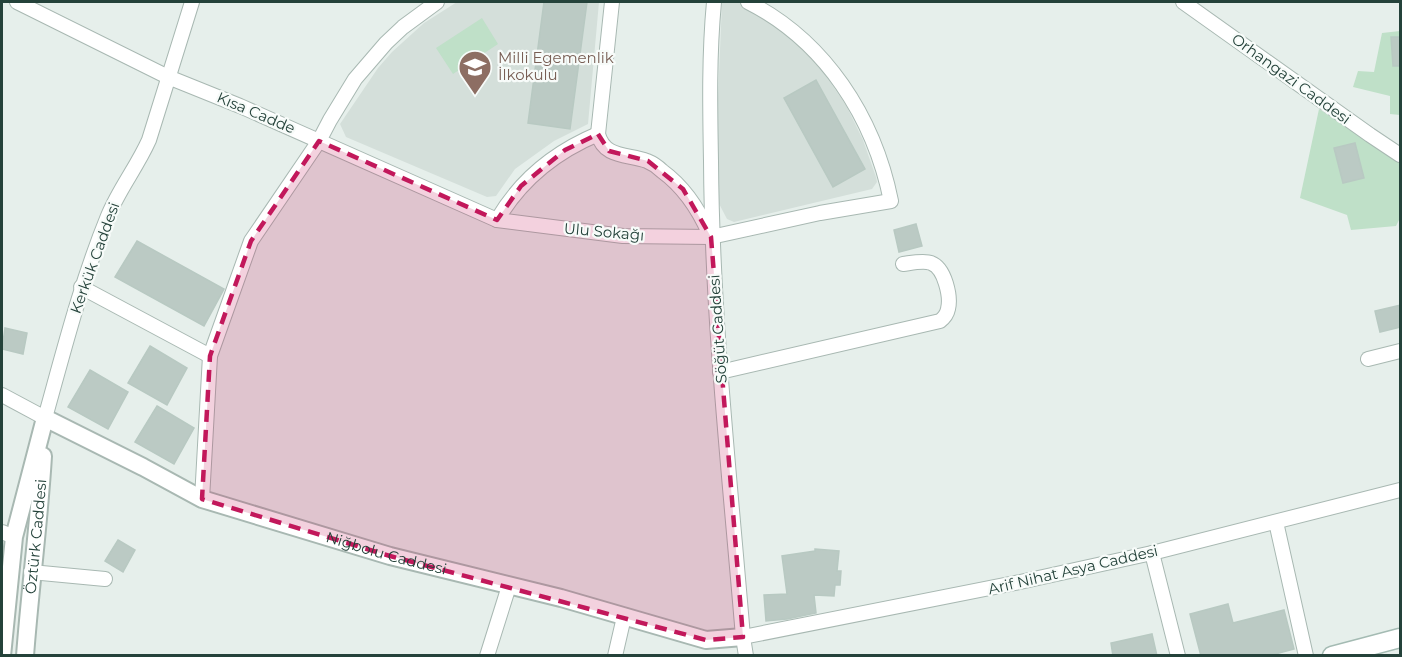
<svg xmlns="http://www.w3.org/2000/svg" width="1402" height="657" viewBox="0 0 1402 657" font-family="Montserrat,sans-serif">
<rect width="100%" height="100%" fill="#e6efeb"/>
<g fill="#d4dfda">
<path d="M457,2h142l-11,122 -34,17 -39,28 -19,27 -9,1 -141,-60 -6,-13 38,-56 14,-16 32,-29z"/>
<path d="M722,2h19l8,4 48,37 27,30 22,32 17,35 13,37 1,5 -5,7 -138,33 -7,-3 -13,-25z"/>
</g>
<g fill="#bfe0c8">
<path d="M482,18l16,26 -45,30 -17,-26z"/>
<path d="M1400,31v84l-10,-1v-18l-37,-9 5,-16 16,1 8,-39z"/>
<path d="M1319,109l81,52v57l-4,8 -45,4 -4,-15 -47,-17z"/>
</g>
<g fill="#bbcac4" stroke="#b8c9c2" stroke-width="1.5">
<path d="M544,2h43l-17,127 -42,-6z"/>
<path d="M1391,37h10v29h-8z"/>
<path d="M816,80l49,89 -32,18 -49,-89z"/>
<path d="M1355,143l9,35 -21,5 -9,-35z"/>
<path d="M916,224l6,22 -23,6 -5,-22z"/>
<path d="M137,241l87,48 -20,37 -89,-49z"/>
<path d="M1401,305v22l-21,5 -5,-21z"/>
<path d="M5,328l22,5 -4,21 -21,-5z"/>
<path d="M150,346l37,22 -20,37 -39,-22z"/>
<path d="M90,370l38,22 -20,37 -40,-22z"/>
<path d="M157,406l37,22 -20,36 -39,-22z"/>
<path d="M118,540l17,10 -12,22 -18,-11z"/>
<path d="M815,549l24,2 -2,20h4l-1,14h-5l-1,11 -20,-1 2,18 -29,6 -21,2 -2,-26 23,-1 -5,-38 33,-5z"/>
<path d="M1228,604l5,19 51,-13 10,39 -26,7h-67l-11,-42z"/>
<path d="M1152,634l5,22h-44l-2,-13z"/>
</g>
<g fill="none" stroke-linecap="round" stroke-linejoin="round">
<g stroke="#a8b8b2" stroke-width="16">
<g id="minor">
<path d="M17,2l151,75 72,29 257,114 126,16 88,1 109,-24 71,-12c-17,-84 -66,-160 -143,-199"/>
<path d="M612,2l-14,132c6,24 29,20 49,27 5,2 11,6 15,10 22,16 36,37 47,62"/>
<path d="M714,2c-5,53 -4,105 -3,159 1,159 19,317 32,476l3,19"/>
<path d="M1183,2l187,133 30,20"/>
<path d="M497,220c24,-41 58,-68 101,-86"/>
<path d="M81,287l129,69"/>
<path d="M1368,359l32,-8"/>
<path d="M720,372l220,-51c4,-3 7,-7 8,-12 3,-12 -3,-41 -17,-46 -7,-3 -20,0 -28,1"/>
<path d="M2,395l43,23c19,-68 36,-136 63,-202 11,-27 29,-49 41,-76l43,-138"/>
<path d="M202,499l8,-143 41,-115 68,-100 11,-21 25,-41 31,-36 17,-16 34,-25"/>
<path d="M1276,522l30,134"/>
<path d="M2,532l12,5"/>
<path d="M1152,553l26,103"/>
<path d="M31,572l74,7"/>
<path d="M743,637l277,-55 132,-29 248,-63"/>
<path d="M487,656l22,-70"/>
<path d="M615,656l9,-39"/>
</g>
</g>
<g stroke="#a8b8b2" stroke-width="20">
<g id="tertiary">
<path id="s1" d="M45,418l98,49 59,32 188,57 171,42 145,42 37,-3"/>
<path d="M2,656l12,-119 31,-119"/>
<path id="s2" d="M25,656c5,-67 14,-133 18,-200"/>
</g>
</g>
<g stroke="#a4bbb3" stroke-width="21">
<path id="secondary" d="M1332,656l68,-18"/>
</g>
<use href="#minor" stroke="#fff" stroke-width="14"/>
<use href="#tertiary" stroke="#fff" stroke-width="16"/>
<use href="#secondary" stroke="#fff" stroke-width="18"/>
</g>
<path fill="#c2185b" fill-opacity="0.2" stroke="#c2185b" stroke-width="4.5" stroke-dasharray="12 8" stroke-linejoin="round" d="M598,134l11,17 39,10 35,28 28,48 32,400 -37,3 -316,-84 -188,-57 8,-143 41,-115 68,-100 178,79 24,-34 44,-36z"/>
<defs>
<g id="school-pin" transform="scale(1.725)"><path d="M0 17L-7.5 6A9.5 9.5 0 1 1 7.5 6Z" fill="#8d6e63" stroke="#f7fbf9"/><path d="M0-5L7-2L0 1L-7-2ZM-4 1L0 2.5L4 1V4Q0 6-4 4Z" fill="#fff"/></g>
</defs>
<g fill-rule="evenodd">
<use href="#school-pin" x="475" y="67"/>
</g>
<g text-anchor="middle" stroke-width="4.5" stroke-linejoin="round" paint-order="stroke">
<g font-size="15" fill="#785e54" stroke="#f7fbf9" text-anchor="start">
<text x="498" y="63">Milli Egemenlik<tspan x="498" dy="17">İlkokulu</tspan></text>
</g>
<g font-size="15" fill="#24423a" stroke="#f7fbf9">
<text transform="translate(1291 79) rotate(36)" y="5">Orhangazi Caddesi</text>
<text transform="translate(256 113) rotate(23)" y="5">Kısa Cadde</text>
<text transform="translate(604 232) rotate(5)" y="5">Ulu Sokağı</text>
<text transform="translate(95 258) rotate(-70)" y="5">Kerkük Caddesi</text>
<text transform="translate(718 329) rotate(-94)" y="5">Söğüt Caddesi</text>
<text dy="5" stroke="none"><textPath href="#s2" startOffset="120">Öztürk Caddesi</textPath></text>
<text dy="5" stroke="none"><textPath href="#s1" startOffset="369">Niğbolu Caddesi</textPath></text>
<text transform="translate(1073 570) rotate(-13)" y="5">Arif Nihat Asya Caddesi</text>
</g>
</g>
<rect width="1402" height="657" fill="none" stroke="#24423a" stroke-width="6"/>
</svg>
